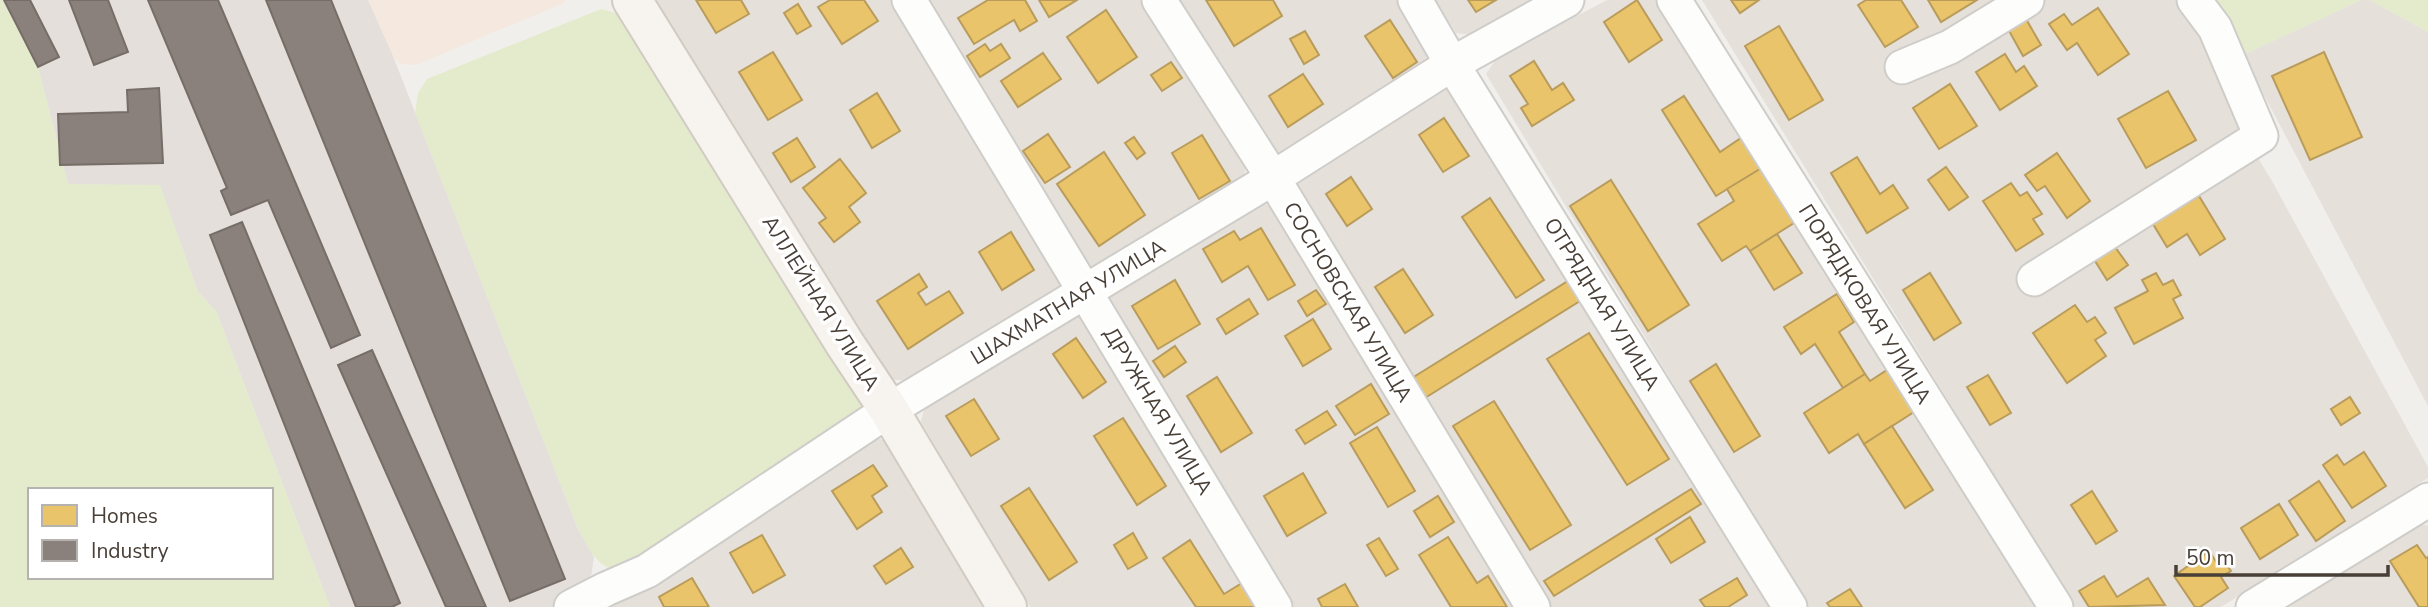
<svg xmlns="http://www.w3.org/2000/svg" width="2428" height="607" viewBox="0 0 2428 607" font-family="'Nunito Sans',sans-serif">
<rect width="100%" height="100%" fill="#f1efec"/>
<g fill="#e5e0d9">
<path d="M656,0h240l166,275v13l-155,93 -19,-2z"/>
<path d="M922,0h219l105,166 -3,18 -148,86 -11,-2z"/>
<path d="M1175,0h231l29,50 -7,14 -147,89 -11,-5z"/>
<path d="M1436,0h95l-60,35 -15,-2z"/>
<path d="M1607,0h59l372,607h-230l-322,-533 10,-15z"/>
<path d="M1702,0h474l23,35 40,92 33,54 156,286v11l-207,129h-146z"/>
<path d="M2361,0h9l58,32v374l-185,-351z"/>
<path d="M1439,89l16,1 315,517h-227l-251,-427z"/>
<path d="M1262,203l15,5 240,399h-230l-181,-305 9,-13z"/>
<path d="M1085,311l184,296h-239l-109,-185 5,-20 144,-90z"/>
<path d="M874,437l16,5 99,165h-395z"/>
<path d="M2401,524l27,1v82h-163z"/>
</g>
<path fill="#f4e8df" d="M368,0h198l-2,3 -148,62 -16,-1 -7,-8z"/>
<path fill="#e4dfdb" d="M4,0h364l25,56 185,473 16,28 -5,33 -36,17h-223l-114,-296 -18,-19 -38,-106 -92,-2 -30,-117z"/>
<g fill="#e3ebcc" fill-rule="evenodd">
<path d="M0,0h4l34,67 30,117 92,1 38,107 18,19 114,296h-330zM30,490h241v87h-241z"/>
<path d="M2210,0h151l-118,55z"/>
<path d="M2370,0h58v32z"/>
<path d="M601,9l22,6 239,385 -2,16 -244,154c-21,-4 -28,-24 -38,-41l-163,-416 3,-20 9,-14z"/>
</g>
<g fill="#e9c46a" stroke="#b99c5b" stroke-width="2">
<path d="M696,0h45l8,14 -33,19z"/>
<path d="M830,0h34l14,21 -36,23 -24,-37z"/>
<path d="M988,0h37l12,21 -17,10 -6,-11 -40,24 -16,-26z"/>
<path d="M1039,0h38l-28,17z"/>
<path d="M1206,0h67l9,16 -48,30z"/>
<path d="M1468,0h28l-20,12z"/>
<path d="M1637,0l25,40 -33,22 -25,-40z"/>
<path d="M1731,0h28l-19,13z"/>
<path d="M1866,0h35l17,27 -33,20 -27,-42z"/>
<path d="M1928,0h49l-36,22z"/>
<path d="M798,4l13,22 -14,8 -13,-21z"/>
<path d="M2098,8l31,46 -31,21 -21,-32 -10,7 -18,-26 15,-10 8,11z"/>
<path d="M1106,10l31,47 -39,26 -31,-46z"/>
<path d="M2026,19l15,26 -18,11 -15,-27z"/>
<path d="M1390,20l27,42 -24,16 -28,-42z"/>
<path d="M1779,26l44,74 -34,20 -44,-74z"/>
<path d="M1305,31l14,24 -15,9 -14,-25z"/>
<path d="M985,44l5,7 11,-7 9,14 -30,19 -13,-21z"/>
<path d="M773,52l29,48 -34,20 -29,-48z"/>
<path d="M2324,52l38,85 -52,23 -38,-84z"/>
<path d="M1043,53l18,26 -43,28 -17,-26z"/>
<path d="M2005,54l11,18 8,-6 13,20 -37,24 -24,-38z"/>
<path d="M1534,61l18,29 11,-7 11,17 -42,26 -11,-18 7,-4 -18,-28z"/>
<path d="M1171,62l11,16 -20,13 -11,-16z"/>
<path d="M1303,74l20,30 -35,23 -19,-31z"/>
<path d="M1950,84l27,42 -38,23 -26,-41z"/>
<path d="M2168,91l28,49 -50,28 -28,-49z"/>
<path d="M877,93l23,38 -28,17 -22,-38z"/>
<path d="M1684,96l36,56 21,-14 19,31 -44,27 -54,-86z"/>
<path d="M1444,118l25,38 -26,16 -24,-37z"/>
<path d="M1048,134l22,33 -25,16 -22,-32z"/>
<path d="M1202,135l28,46 -31,18 -27,-46z"/>
<path d="M1134,137l11,16 -8,6 -12,-16z"/>
<path d="M797,138l18,29 -24,15 -18,-29z"/>
<path d="M1104,152l41,63 -46,31 -42,-62z"/>
<path d="M2057,153l33,48 -23,17 -22,-32 -8,5 -12,-16z"/>
<path d="M1857,157l23,37 13,-9 15,23 -41,25 -36,-60z"/>
<path d="M840,159l26,34 -17,14 11,15 -26,20 -15,-19 7,-5 -23,-30z"/>
<path d="M1946,167l22,30 -19,13 -21,-30z"/>
<path d="M1760,169l34,54 -44,28 -4,-5 -24,15 -24,-37 36,-23 -7,-12z"/>
<path d="M1351,177l21,32 -25,17 -21,-32z"/>
<path d="M1611,180l78,125 -41,26 -78,-125z"/>
<path d="M2011,183l9,13 7,-4 15,22 -9,5 10,15 -27,17 -33,-50z"/>
<path d="M2199,196l26,43 -25,16 -13,-21 -20,13 -14,-23z"/>
<path d="M1490,198l54,82 -28,18 -54,-81z"/>
<path d="M1261,228l34,57 -27,15 -20,-34 -26,16 -19,-33 31,-18 6,9z"/>
<path d="M1011,232l23,38 -32,20 -23,-38z"/>
<path d="M1777,234l25,39 -28,17 -24,-39z"/>
<path d="M2115,247l13,18 -21,15 -12,-19z"/>
<path d="M1403,269l30,46 -28,18 -30,-46z"/>
<path d="M1930,273l31,50 -27,17 -31,-50z"/>
<path d="M2156,273l7,12 10,-5 8,15 -8,4 10,19 -49,26 -19,-36 33,-17 -6,-11z"/>
<path d="M919,274l8,13 -9,6 8,12 23,-14 14,22 -55,36 -31,-48z"/>
<path d="M1175,280l25,44 -42,25 -26,-43z"/>
<path d="M1568,281l12,20 -155,97 -13,-20z"/>
<path d="M1316,290l10,14 -19,12 -9,-15z"/>
<path d="M1837,294l17,28 -15,10 26,42 -22,14 -28,-44 -14,10 -17,-27z"/>
<path d="M1249,299l9,15 -32,20 -9,-15z"/>
<path d="M2075,305l12,17 8,-5 11,16 -11,7 11,16 -39,27 -34,-50z"/>
<path d="M1313,319l18,30 -28,17 -18,-30z"/>
<path d="M1589,333l80,126 -42,26 -80,-126z"/>
<path d="M1076,338l30,44 -23,16 -30,-44z"/>
<path d="M1175,346l11,16 -22,15 -11,-16z"/>
<path d="M1716,364l44,72 -26,16 -44,-71z"/>
<path d="M1887,370l27,42 -50,32 -6,-10 -29,19 -25,-40 61,-39 5,7z"/>
<path d="M1988,375l23,38 -21,12 -23,-38z"/>
<path d="M1217,377l35,56 -31,19 -34,-56z"/>
<path d="M1371,384l18,30 -34,21 -19,-29z"/>
<path d="M2350,397l10,16 -19,12 -10,-16z"/>
<path d="M974,399l25,40 -28,17 -25,-40z"/>
<path d="M1494,401l77,124 -41,25 -77,-124z"/>
<path d="M1327,411l9,14 -31,19 -9,-14z"/>
<path d="M1123,418l43,68 -29,19 -43,-69z"/>
<path d="M1892,426l41,64 -28,18 -41,-64z"/>
<path d="M1377,427l38,64 -27,16 -38,-64z"/>
<path d="M2364,452l22,34 -34,22 -29,-43 14,-10 7,10z"/>
<path d="M873,465l14,21 -15,10 10,16 -25,17 -25,-38z"/>
<path d="M1303,473l23,40 -39,23 -23,-40z"/>
<path d="M2319,481l26,40 -29,20 -27,-40z"/>
<path d="M1029,488l48,74 -28,18 -48,-74z"/>
<path d="M1691,489l10,15 -147,92 -10,-15z"/>
<path d="M2092,491l25,40 -21,13 -25,-39z"/>
<path d="M1438,496l16,26 -24,15 -16,-26z"/>
<path d="M2279,504l19,31 -38,24 -19,-31z"/>
<path d="M1690,517l15,25 -34,21 -15,-24z"/>
<path d="M1133,533l14,25 -19,11 -14,-24z"/>
<path d="M762,535l23,40 -32,18 -23,-40z"/>
<path d="M1448,537l29,46 11,-7 19,31h-56l-32,-52z"/>
<path d="M1379,538l19,31 -12,7 -19,-31z"/>
<path d="M1190,540l34,54 18,-11 15,24h-61l-33,-49z"/>
<path d="M2417,545l9,13 2,-1v50h-9l-29,-46z"/>
<path d="M901,548l12,19 -27,17 -12,-18z"/>
<path d="M2209,551l8,12 6,-3 8,11 -10,6 7,11 -28,19h-5l-21,-31z"/>
<path d="M2104,576l13,21 31,-19 17,27 -76,2 -10,-16z"/>
<path d="M692,578l17,29h-45l-5,-10z"/>
<path d="M1737,578l10,17 -19,12h-23l-5,-7z"/>
<path d="M1345,584l13,23h-36l-4,-8z"/>
<path d="M1850,589l12,18h-32l-3,-4z"/>
</g>
<g fill="#8a817c" stroke="#766d67" stroke-width="2">
<path d="M4,0h26l29,57 -21,10z"/>
<path d="M69,0h39l20,52 -34,13z"/>
<path d="M148,0h70l142,335 -29,13 -63,-148 -37,15 -10,-24 6,-3z"/>
<path d="M266,0h65l234,579 -55,22z"/>
<path d="M159,88l4,75 -103,2 -2,-51 70,-2 -1,-22z"/>
<path d="M242,222l158,381 -8,4h-36l-146,-372z"/>
<path d="M372,350l114,257h-40l-108,-242z"/>
</g>
<g fill="none" stroke-linecap="round" stroke-linejoin="round">
<g stroke="#cfcdc9" stroke-width="37">
<g id="street">
<path d="M909,0l366,607"/>
<path d="M1159,0l114,178 260,429"/>
<path d="M1415,0l37,64 338,543"/>
<path d="M1674,0l382,607"/>
<path d="M1902,67l48,-20 77,-47"/>
<path d="M2034,279l227,-143 -46,-108 -21,-28"/>
<path d="M571,607l35,-18 41,-18 242,-161 384,-232 179,-114 115,-64"/>
<path d="M2253,607l175,-107"/>
</g>
</g>
<g stroke="#d1cbc3" stroke-width="42">
<path id="secondary" d="M632,0l213,344 44,66 118,197"/>
</g>
<use href="#street" stroke="#fdfdfc" stroke-width="33"/>
<use href="#secondary" stroke="#f7f4ef" stroke-width="38"/>
</g>
<g text-anchor="middle" stroke-width="7" stroke-linejoin="round" paint-order="stroke">
<g font-size="21" fill="#483f37" stroke="#fff">
<text transform="translate(1068 302) rotate(-31)" y="7">ШАХМАТНАЯ УЛИЦА</text>
<text transform="translate(1348 302) rotate(59)" y="7">СОСНОВСКАЯ УЛИЦА</text>
<text transform="translate(821 303) rotate(58)" y="7">АЛЛЕЙНАЯ УЛИЦА</text>
<text transform="translate(1602 304) rotate(58)" y="7">ОТРЯДНАЯ УЛИЦА</text>
<text transform="translate(1865 304) rotate(58)" y="7">ПОРЯДКОВАЯ УЛИЦА</text>
<text transform="translate(1158 411) rotate(59)" y="7">ДРУЖНАЯ УЛИЦА</text>
</g>
</g>
<rect x="28" y="488" width="245" height="91" fill="#ffffff" stroke="#b6b2af" stroke-width="2"/>
<rect x="42" y="505" width="35" height="21" fill="#e9c46a" stroke="#b6b2af" stroke-width="2"/>
<text x="91" y="523" font-size="21" fill="#483f37">Homes</text>
<rect x="42" y="540" width="35" height="21" fill="#8a817c" stroke="#b6b2af" stroke-width="2"/>
<text x="91" y="558" font-size="21" fill="#483f37">Industry</text>
<path d="M2176 565v10h212v-10" fill="none" stroke="#483f37" stroke-width="3.5"/>
<text x="2186" y="565" font-size="21" fill="#483f37" stroke="#ffffff" stroke-width="5" paint-order="stroke">50 m</text>
</svg>
